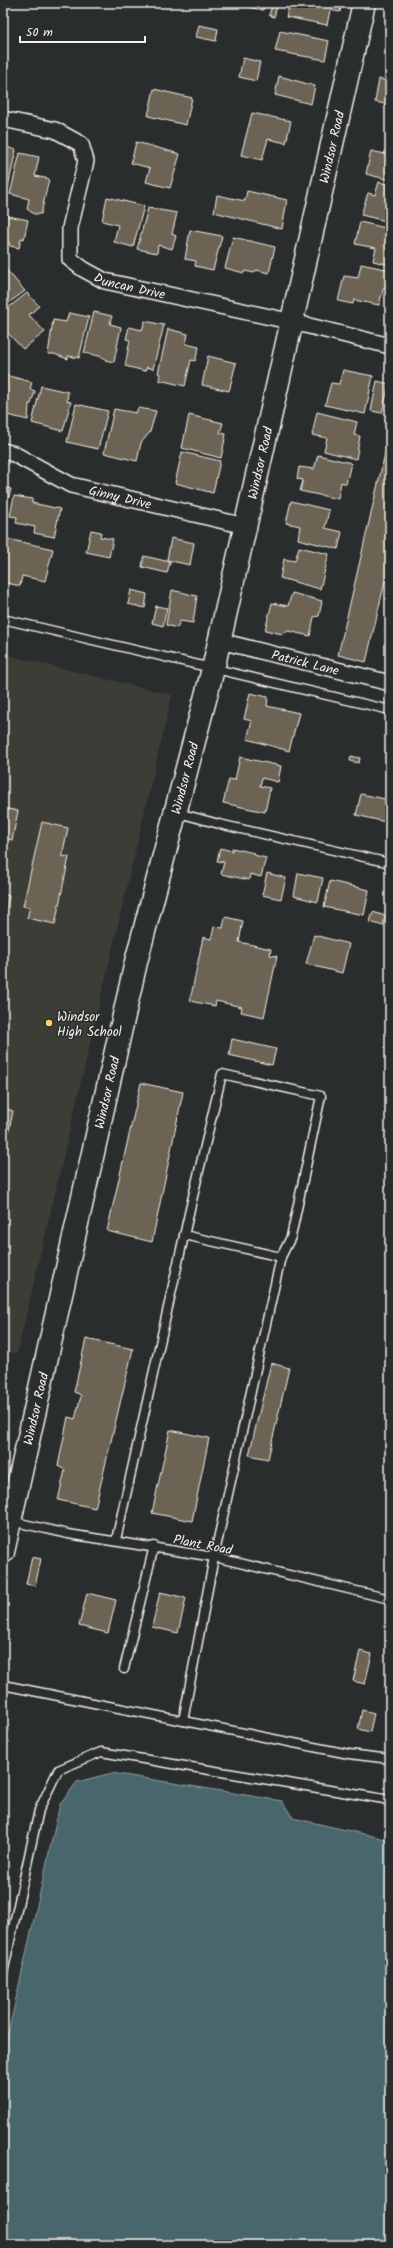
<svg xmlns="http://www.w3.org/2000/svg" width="393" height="2248" viewBox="0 0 393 2248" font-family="Kalam,sans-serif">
<rect width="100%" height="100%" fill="#2a2d2e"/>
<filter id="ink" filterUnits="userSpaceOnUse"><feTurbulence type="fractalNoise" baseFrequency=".025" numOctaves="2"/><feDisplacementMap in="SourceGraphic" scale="8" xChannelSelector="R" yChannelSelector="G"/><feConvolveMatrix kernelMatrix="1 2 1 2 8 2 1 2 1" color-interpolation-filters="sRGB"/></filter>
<g filter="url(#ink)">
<path fill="#3e3e39" d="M3,654l169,41 -155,659 -14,-3z"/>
<path fill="#49666d" stroke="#8d9e9e" d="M112,1773l170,28 11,17 97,22v405h-387v-189l57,-252 17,-22z"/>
<g fill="#6c6454" stroke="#f4f1e8">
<path d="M249,3h16l-2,7 -15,-3z"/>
<path d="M273,3h5l-4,14 -5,-2z"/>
<path d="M290,3h52l-2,9 -10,-2 -3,15 -41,-8z"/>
<path d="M199,25l19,4 -2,12 -20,-4z"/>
<path d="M280,31l49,10 -4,19 -50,-9z"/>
<path d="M243,58l17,4 -4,19 -17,-4z"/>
<path d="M279,76l36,10 -4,18 -36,-9z"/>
<path d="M379,79l11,3v23l-15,-3z"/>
<path d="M154,89l38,9 -6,27 -38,-9z"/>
<path d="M252,113l39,8 -5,22 -18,-4 -6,21 -21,-5z"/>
<path d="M136,142l44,12 -10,34 -24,-6 4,-14 -19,-5z"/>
<path d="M3,146l13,4 -10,46 -3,-1z"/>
<path d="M371,151l19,4v25l-24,-6z"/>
<path d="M20,153l19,4 -4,19 14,3 -8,35h-7l-7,-5 2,-10 -19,-5z"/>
<path d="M379,182l11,3v37l-29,-7 7,-22 7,2z"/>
<path d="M247,191l40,9 -5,29 -68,-17 3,-17 28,6z"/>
<path d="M107,197l37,9 -11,41 -19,-5 4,-17 -16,-4z"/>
<path d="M148,208l29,5 -5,21 4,2 -4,13 -14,-4 -1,8 -20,-4z"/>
<path d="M3,215l25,5 -4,19 -3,-1 -2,10 -9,-2 -1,-4 -4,-2 -2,3z"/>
<path d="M360,222l30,7v36l-17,-4 3,-13 -21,-4z"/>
<path d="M190,230l32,6 -9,34 -18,-4 1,-5 -11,-2z"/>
<path d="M233,237l42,10 -6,26 -13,-3 -2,3 -9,-2 -1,2 -19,-5z"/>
<path d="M361,264l29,6 -3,18 -3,-1 -5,18 -25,-5 -1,4 -15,-3 6,-25 14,2z"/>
<path d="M4,267l21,24 -22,16v-39z"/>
<path d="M27,293l12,13 -10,9 16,17 -22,17 -20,-21v-16z"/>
<path d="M94,312l18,4 -2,8 11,3 -7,35 -9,-2 1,-1 -7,-3 -15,-3z"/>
<path d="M69,313l20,4 -10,41 -11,-2v3l-14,-5h-6l5,-34 13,2z"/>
<path d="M145,321l19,4 -11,44 -6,-2 -2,4 -20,-5 5,-26 -4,-1 3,-12 13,3z"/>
<path d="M168,329l20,5 -2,10 13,3 -4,14 -4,-1 -6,26 -26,-6 1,-6 -2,-1z"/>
<path d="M208,356l28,7 -7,28 -27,-6z"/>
<path d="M343,370l30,6 -8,38 -40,-9 6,-22 8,1z"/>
<path d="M5,375l27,7 -2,7 5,2 -4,13h-2l-1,16 -25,-6z"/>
<path d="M377,381l12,3 -7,29 -11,-2z"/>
<path d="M41,386l27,6 -1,9 4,1 -8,29 -31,-8z"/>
<path d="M76,404l32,7 -10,38 -31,-7z"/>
<path d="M138,408l18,3 -6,21 -9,11 -4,18 -33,-8 10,-44 22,4z"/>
<path d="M317,412l40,10 -3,13 6,1 -4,23 -32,-8 3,-13 -15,-3z"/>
<path d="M189,415l34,8 -3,10 6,1 -5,24 -39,-10z"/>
<path d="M390,432v128l-24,102 -28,-7z"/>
<path d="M182,452l38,9 -7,32 -38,-10z"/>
<path d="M318,455l33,8 -5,21 -5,-2 -3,17 -38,-8 3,-11 -6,-1 2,-12 15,2z"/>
<path d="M3,487l8,2 -2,8 -3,3 -3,17z"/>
<path d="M14,496l18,3v4l28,6 -6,28 -20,-4 1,-6 -19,-4 1,-6 -7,-1z"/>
<path d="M291,501l38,9 -4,18 17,4 -4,17 -40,-10 2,-13 -14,-3z"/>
<path d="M91,530l10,2 -1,5 13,2 -4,18 -23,-5z"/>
<path d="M3,538l50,11 -8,32 -23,-5 -2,10 -17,-4z"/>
<path d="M171,538l23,5 -4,22 -23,-5z"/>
<path d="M299,547l30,7 -9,35 -40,-11 4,-19 11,2z"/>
<path d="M144,556l26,6 -3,11 -25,-6z"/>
<path d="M131,590l16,4 -2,14 -17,-4z"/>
<path d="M172,590l25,6 -4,27 -13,-2 -3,7 -11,-3z"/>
<path d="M292,593l30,8 -3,15 -5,1 -4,19 -22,-5 -6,3 -17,-4 7,-27 16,3z"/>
<path d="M156,606l11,2 -4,18 -11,-3z"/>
<path d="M250,693l18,4 -1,9 32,7 -10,38 -42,-12 5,-18 -8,-2z"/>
<path d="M351,756l9,2 -1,5 -9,-2z"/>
<path d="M240,757l41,9 -3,16 -16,-4 -2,8 10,2 -5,24 -42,-9 6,-24 6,1z"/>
<path d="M361,794l29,6v23l-34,-8z"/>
<path d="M3,808l15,3 -6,29 -9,-2z"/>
<path d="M42,822l26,6 -6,28 7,1 -14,67 -28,-6 3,-11 -7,-1z"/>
<path d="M220,848l12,3v-3l22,5v2l12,3 -5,19 -11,-3 -1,6 -28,-6 3,-12 -7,-1z"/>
<path d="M267,873l19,5 -5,21 -19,-4z"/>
<path d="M298,873l25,5 -5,24 -24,-6z"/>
<path d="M330,881l39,9 -5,25 -40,-8z"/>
<path d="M3,894l6,2 -6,26z"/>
<path d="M373,912l12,4 -2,10 -13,-4z"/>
<path d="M225,917l18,4 -4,21 32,7 -1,6 7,1 -13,61 -23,-5 1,-5 -26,-6 -1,5 -25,-5 13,-64 8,2 3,-12 9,1z"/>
<path d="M314,935l35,9 -7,29 -36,-9z"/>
<path d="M232,1039l44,10 -4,16 -43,-10z"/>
<path d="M141,1083l42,9 -31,150 -45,-11z"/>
<path d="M3,1108l10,3 -7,33 -3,-1z"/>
<path d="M86,1339l47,10 -38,159 -37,-8 7,-30 -7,-4 10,-49 7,2 6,-23 -2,-2 -5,-2z"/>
<path d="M271,1363l18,5 -21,91 -19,-4z"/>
<path d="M170,1430l39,8 -17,83 -40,-8z"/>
<path d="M32,1557l9,2 -6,27 -9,-2z"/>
<path d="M160,1592l26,6 -8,35 -26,-6z"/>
<path d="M87,1593l29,7 -8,33 -29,-7z"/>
<path d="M360,1651l12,3 -7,30 -12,-3z"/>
<path d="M362,1710l12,3 -4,19 -12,-3z"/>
</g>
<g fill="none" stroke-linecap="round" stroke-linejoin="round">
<g stroke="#f4f1e8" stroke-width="11">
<g id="service">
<path d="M3,619l387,91"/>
<path d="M175,812l44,12 171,39"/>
<path d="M184,1235l97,22"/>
<path d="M11,1521l57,13 146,23 176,42"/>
<path d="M116,1540l74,-331 32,-135 99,22 -30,141 -10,20 -67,300 -31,164"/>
<path d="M124,1669l30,-123"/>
<path d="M3,1685l346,69 41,5"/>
<path d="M3,1973l36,-163 19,-40 43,-18 283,47 6,4"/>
</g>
</g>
<g stroke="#f4f1e8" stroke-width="18">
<g id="minor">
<path id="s1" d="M3,119l52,11 26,14 5,17 -16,67v31l13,10 22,12 188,41 97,24"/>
<path id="s2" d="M3,451l11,3 57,31 174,41"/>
<path id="s3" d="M220,641l170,42"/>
</g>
</g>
<g stroke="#f4f1e8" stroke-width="25">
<g id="secondary">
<path id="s4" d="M3,1552l133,-590 77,-293 151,-666"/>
</g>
</g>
<use href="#service" stroke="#2a2d2e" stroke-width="8"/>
<use href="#minor" stroke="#2a2d2e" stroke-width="15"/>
<use href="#secondary" stroke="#2a2d2e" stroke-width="22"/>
</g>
</g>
<circle fill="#ffd166" stroke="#2a2d2e" stroke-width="1.5" cx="49" cy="1023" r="4"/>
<g text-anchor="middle" stroke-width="3" stroke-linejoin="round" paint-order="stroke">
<g font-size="13" fill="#f4f1e8" stroke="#2a2d2e">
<text dy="5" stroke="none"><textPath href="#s4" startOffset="1443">Windsor Road</textPath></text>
<text dy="5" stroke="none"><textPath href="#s1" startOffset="267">Duncan Drive</textPath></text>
<text dy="5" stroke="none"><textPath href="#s4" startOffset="1119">Windsor Road</textPath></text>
<text dy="5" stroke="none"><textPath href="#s2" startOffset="127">Ginny Drive</textPath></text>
<text dy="5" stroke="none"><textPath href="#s3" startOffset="88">Patrick Lane</textPath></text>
<text dy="5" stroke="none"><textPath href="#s4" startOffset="795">Windsor Road</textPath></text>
<text dy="5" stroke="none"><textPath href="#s4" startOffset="471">Windsor Road</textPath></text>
<text dy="5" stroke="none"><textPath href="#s4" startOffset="147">Windsor Road</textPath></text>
<text transform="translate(203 1544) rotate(11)" y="5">Plant Road</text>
</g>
<g font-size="13" fill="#f4f1e8" stroke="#2a2d2e" text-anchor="start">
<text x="57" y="1021">Windsor<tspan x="57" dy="15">High School</tspan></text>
</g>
</g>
<rect width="393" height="2248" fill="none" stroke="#2a2d2e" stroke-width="16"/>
<rect x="8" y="8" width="377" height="2232" fill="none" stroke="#f4f1e8" stroke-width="1.5" filter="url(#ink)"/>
<path d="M20 36v6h125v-6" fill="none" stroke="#f4f1e8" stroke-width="2"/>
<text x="26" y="36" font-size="12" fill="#f4f1e8" stroke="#2a2d2e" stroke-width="3" paint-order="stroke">50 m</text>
</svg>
